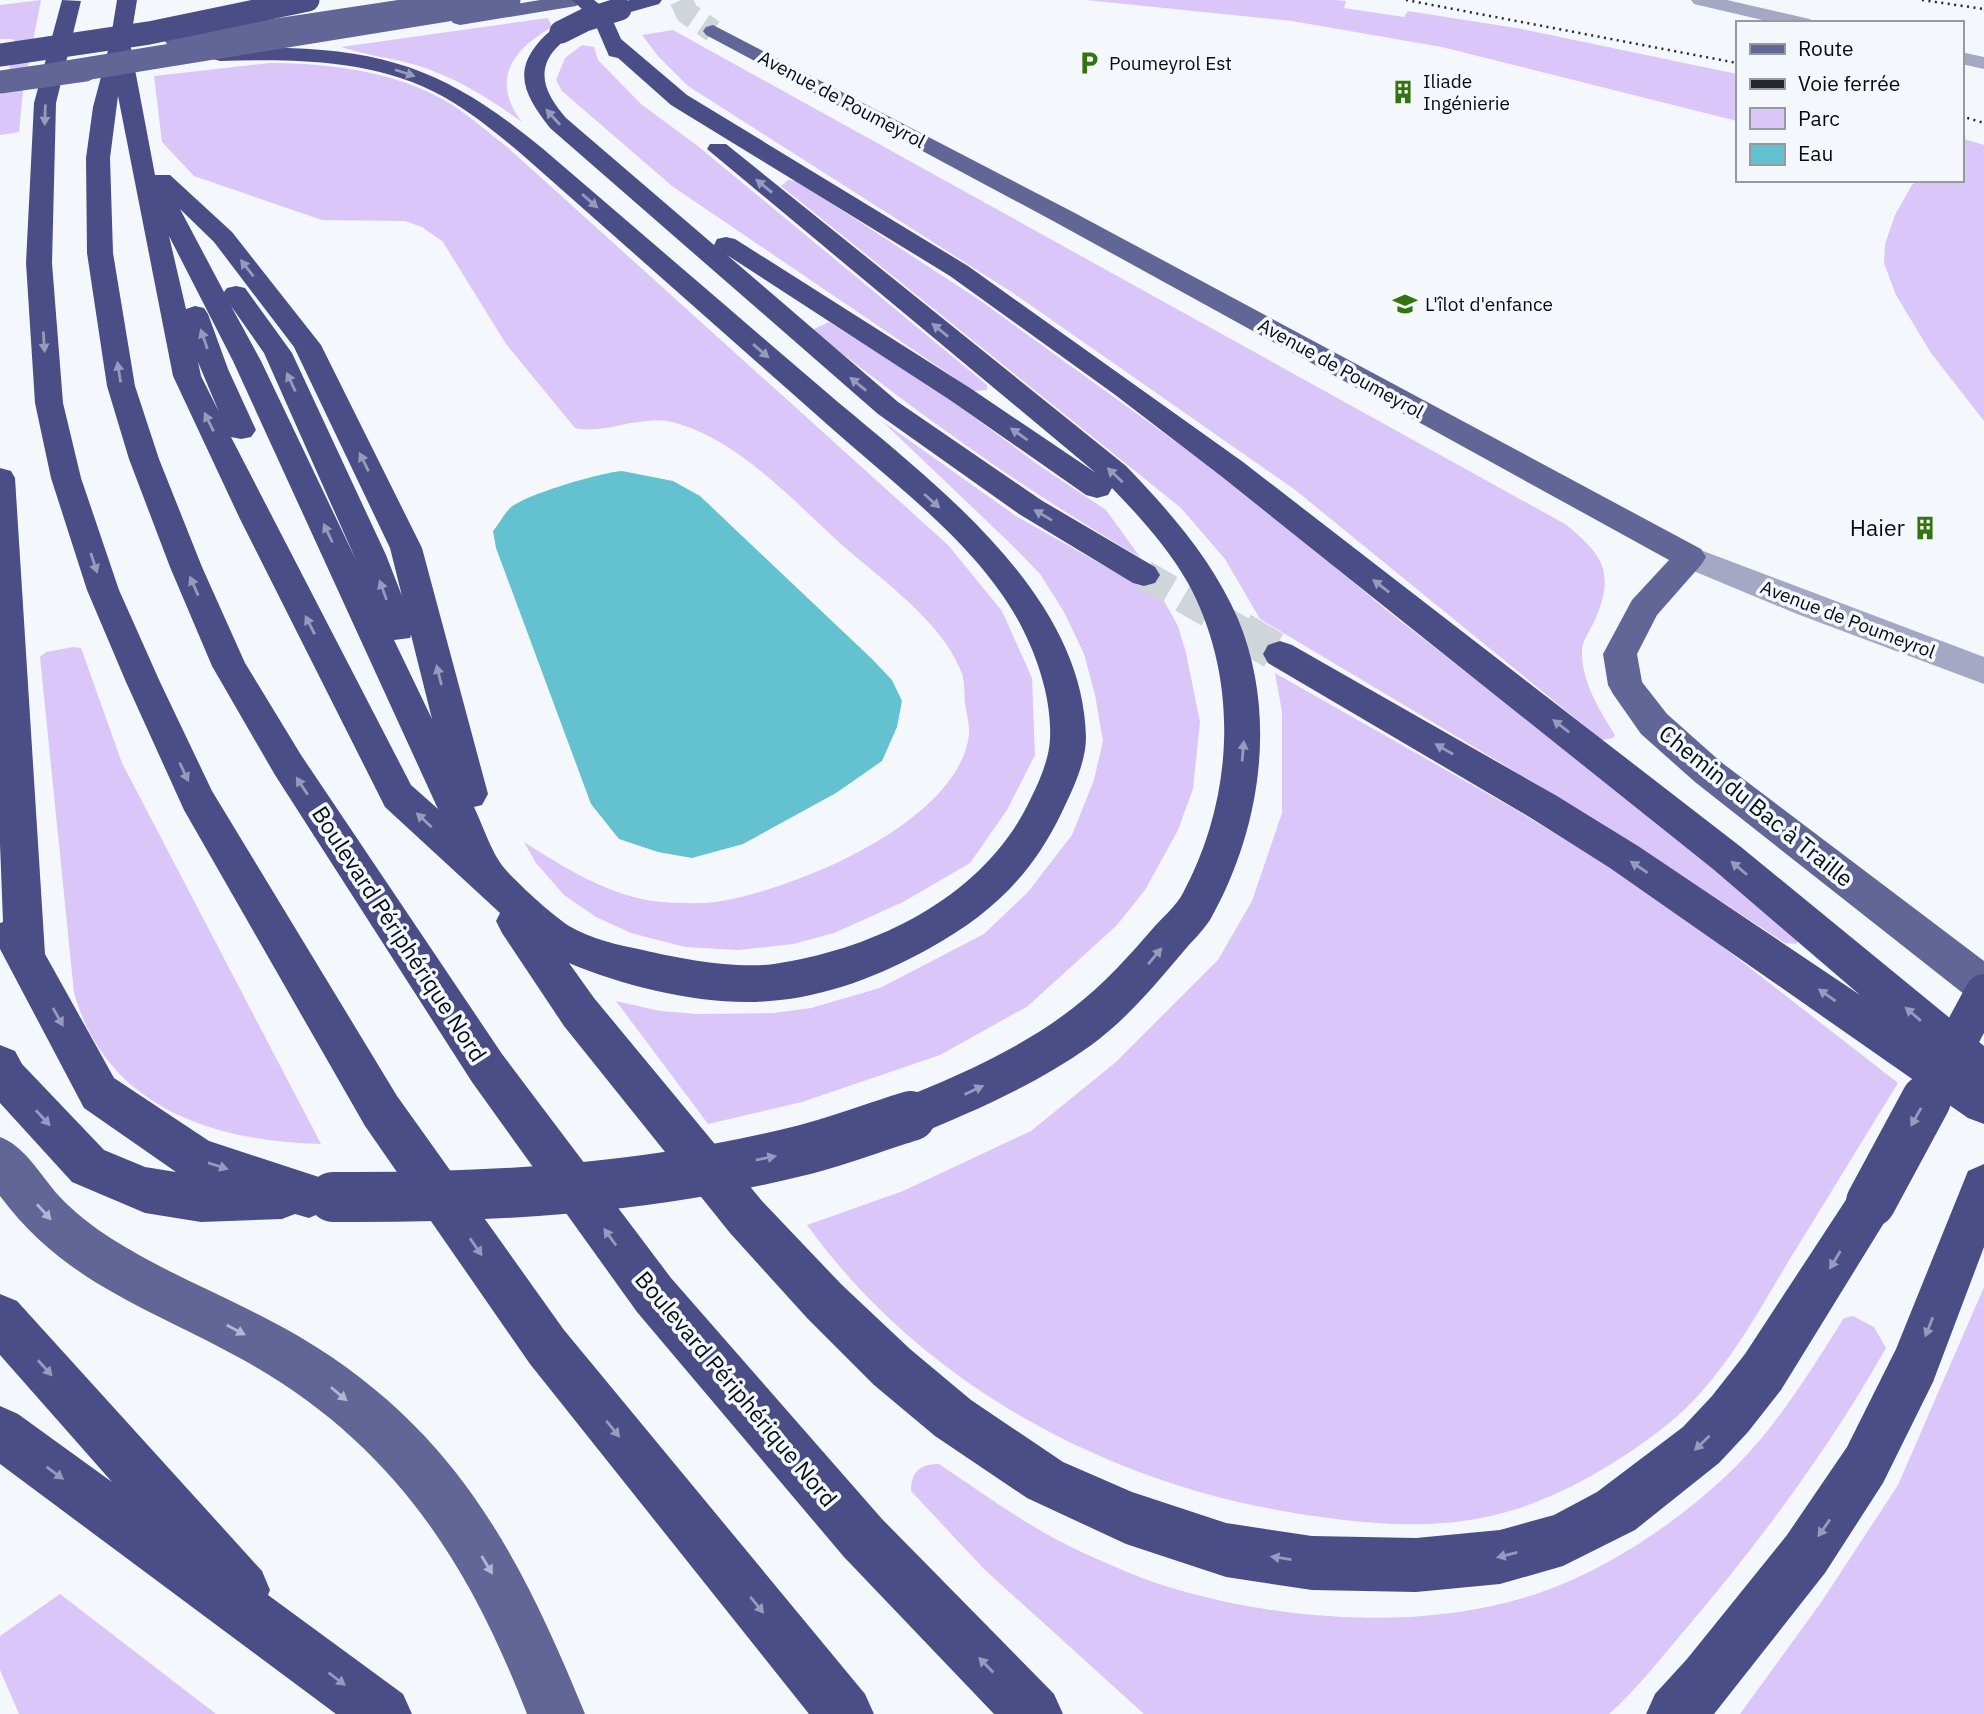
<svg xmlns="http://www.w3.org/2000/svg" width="1984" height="1714" viewBox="0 0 1984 1714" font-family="'IBM Plex Sans',sans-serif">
<rect width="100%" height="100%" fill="#f4f8fd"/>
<g fill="#dac6f8">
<path d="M41,0l-18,91 -4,41 -19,3v-40l18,-52 -6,-4h-12v-34z"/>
<path d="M1086,0h250l10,1 -2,7 60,9 4,-6 114,18 215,45v47l-295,-74 -150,-26z"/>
<path d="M548,18l4,9c-40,23 -62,53 -30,95 -33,-24 -67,-45 -106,-57 -25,-7 -51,-10 -75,-18z"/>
<path d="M673,30l892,494c39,31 50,49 30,96 -4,9 -13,21 -13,30 -1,31 17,59 33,85l-2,3 -11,2 -308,-251 -281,-196 -325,-207 -30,-30 -16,-21z"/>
<path d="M582,45l12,2 4,13 43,44 58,43 288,238v5l-13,1 -302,-205 -110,-95 -6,-11 9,-22z"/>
<path d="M270,63c61,0 132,9 184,43 18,12 35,27 52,40l442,399 54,66 30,67 3,77 -28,55 -37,53 -67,39 -69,31 -41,11 -55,6 -53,-3 -54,-14 -35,-16 -32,-22 -28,-32 -12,-21c41,26 88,56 138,60 16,1 37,2 53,0 77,-11 243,-79 254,-167 1,-10 -3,-23 -4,-32 -1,-10 0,-23 -4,-32 -21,-52 -80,-91 -121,-128 -49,-44 -99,-101 -164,-120 -33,-10 -69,12 -101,5l-69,-84 -63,-102 -21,-15 -17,-6 -83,-1 -128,-44 -32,-34 -8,-66z"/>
<path d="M1961,138l23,7v276l-53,-68 -35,-58 -12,-32 1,-19 10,-29 17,-30 6,-5h43z"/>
<path d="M788,180l9,1 181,118 273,197 134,113 315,244 99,87 -3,4 -11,-1 -187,-122 -338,-202 -35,-60 -44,-51 -400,-322z"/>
<path d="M829,322l104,65 107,79 66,44 34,47c-115,-66 -224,-145 -328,-227z"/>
<path d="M882,421l134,95 147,83 15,27 8,27 14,69 -7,67 -15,41 -33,60 -28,35 -89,81 -88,49 -138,47 -94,22 -92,-123 44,10 38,3 76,-1 37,-5 69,-20 104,-54 44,-42 44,-57 22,-55 9,-39 -8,-46 -11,-41 -20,-42 -24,-38 -25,-26z"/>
<path d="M73,647l8,1 41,115 199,381c-108,-3 -214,-36 -247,-151l-34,-336 6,-5z"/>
<path d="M1275,673l243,138 142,87 238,185c-37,60 -73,119 -110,179 -34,57 -68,120 -120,162 -49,39 -111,76 -173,91 -57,14 -116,10 -174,2 -200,-26 -394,-126 -514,-292l96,-34 128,-60 85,-69 102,-102 34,-59 30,-88v-101z"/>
<path d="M1984,1287v427h-244l82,-113 76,-116z"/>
<path d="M1853,1316l21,11 12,21c-57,101 -127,195 -202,283 -24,28 -47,58 -75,83h-465l-159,-144 -74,-79c0,-19 9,-27 28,-27 48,32 96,68 149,91 27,12 56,25 84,33 113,34 254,43 367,5 69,-24 136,-69 188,-118 48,-45 82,-102 117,-157z"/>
<path d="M60,1594l156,120h-197l-19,-44v-34z"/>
</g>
<path fill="#63c1d0" d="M622,471l51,10 27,15 172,163 20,21 10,21 -5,26 -15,34 -46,32 -93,51 -51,14 -34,-6 -39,-13 -28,-35 -95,-256 -3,-17c6,-7 11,-17 17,-23 17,-14 89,-35 112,-37z"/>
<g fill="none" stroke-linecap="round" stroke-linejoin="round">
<path stroke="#d0d5da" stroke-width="23" stroke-dasharray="23 11" stroke-linecap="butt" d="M681,0l6,13 26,18"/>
<path stroke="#d0d5da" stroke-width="30" stroke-dasharray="30 15" stroke-linecap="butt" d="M1144,575l100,58"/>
<path stroke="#d0d5da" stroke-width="38" stroke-dasharray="38 19" stroke-linecap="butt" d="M1241,631l39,23"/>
<g fill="#a4a8c4" fill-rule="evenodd">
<path d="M1691,0h36l83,19 3,4h-38l-81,-19z"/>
<path d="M1961,52l23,5v12l-23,-5z"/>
<path d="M1690,546l294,111v27l-187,-70 -118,-49 -5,-8 5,-8z"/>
</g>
<g fill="#626697" fill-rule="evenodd">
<path d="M398,0h49l-10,6 -263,40 -7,-2 -3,-4 3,-4 7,-2z"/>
<path d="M540,0h46l-10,6 -116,19 -7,-2 -3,-4 3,-4 7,-2z"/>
<path d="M713,25l360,187 628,337 5,8 -5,8 -44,50 -20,39 5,28 25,32 54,48 263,199v43l-15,-6 -274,-216 -54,-48 -28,-40 -5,-9 -5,-31 29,-54 37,-40 -614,-338 -349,-187 -3,-4 3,-4z"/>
<path d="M0,1137c26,10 40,38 59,59 15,16 34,31 53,43 60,38 127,62 188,98 155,92 219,216 285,377h-58c-60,-156 -138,-275 -289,-357 -91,-50 -173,-74 -238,-161z"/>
</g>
<g fill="#4b4e86" fill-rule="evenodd">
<path d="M62,0l19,1 -25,102 -4,160 11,140 18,75 38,112 41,92 52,109 185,305 167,234 301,364 9,20h-65l-279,-350 -165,-238 -181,-316 -58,-128 -39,-92 -36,-112 -16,-75 -9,-140 8,-160z"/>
<path d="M117,0h20l-7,43 25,132h15l62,57 89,113 101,203 66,246 -6,11 -8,2c9,19 18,47 31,62 13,15 48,47 64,57 22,13 49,19 74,24 38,9 92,19 131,14 102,-15 212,-68 257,-166 9,-18 18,-39 19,-59 2,-40 -13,-84 -32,-119 -42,-76 -125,-137 -189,-194 -101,-89 -202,-179 -303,-268 -26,-22 -52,-44 -82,-61 -68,-38 -148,-38 -224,-36l-7,-2 -3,-4 3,-4c23,-6 51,-4 75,-3 110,3 170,31 254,100 90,77 179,154 269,231 104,91 272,205 275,358 0,26 -14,54 -25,77 -30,62 -71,101 -131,134 -48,27 -104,49 -160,53 -62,6 -144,-14 -201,-38l25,35 168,203 79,83 69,65 61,51 92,62 69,30 94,31 86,13 104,2 84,-8 54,-15 43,-23 86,-65 29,-31 33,-42 110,-168 16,-7 16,7 7,16 -7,16 -106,172 -33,42 -29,31 -84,67 -72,36 -63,18 -84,8 -104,-2 -86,-13 -100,-33 -99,-46 -92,-62 -61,-51 -67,-67 -77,-85 -166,-207 -62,-93 -6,-12 4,-8 -115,-106 -145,-288 -67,-143 -55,-280 -8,62 3,95 22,133 24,73 43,108 43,96 56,92 201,299 169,224 211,241 172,175 9,20h-69l-150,-157 -207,-245 -165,-230 -197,-307 -63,-109 -42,-99 -41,-108 -22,-73 -20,-133 -1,-95 7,-51 17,-64zM180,209l34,33 80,105 96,201 12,48 -16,-41 -94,-202 -47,-65 -9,-2 -9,2 -3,4zM169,236l64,125 205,448 -27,-24 -180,-348 10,2 10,-2 5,-7 -28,-61 -20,-55 -4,-6 -9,-2 -9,3zM231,306l33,47 92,207 -95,-199zM198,362l21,50 -18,-36zM411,635l21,84 -38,-79 16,-2z"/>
<path d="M572,0h22l15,12 12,27 66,56 281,171 275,196 498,385 243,199v78l-16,-6 -358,-250 -79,-50 -263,-155 -5,-9 5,-9 12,-4 12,4 265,151 81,50 222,149 -147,-126 -492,-393 -107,-82 -164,-118 -279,-171 -53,-47 -9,-2 -16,-37z"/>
<path d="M630,0h32l-3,4 -39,11 -7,-2 -3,-4 3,-4z"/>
<path d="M561,26l7,2 3,4c-5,8 -13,13 -19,21 -17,24 -2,46 14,65l148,127 3,-6 9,-2 9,2 235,149 126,85 -389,-324 3,-5h16l400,322c44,46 86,93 112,153 40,96 23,211 -28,301 -8,12 -18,21 -27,32 -29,34 -57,68 -93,94 -55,39 -117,66 -179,91l-16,-6 -6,-15 6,-15c63,-25 125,-52 178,-93 31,-24 57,-53 82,-82 10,-11 21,-20 28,-33 51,-95 57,-214 5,-310 -20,-35 -48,-66 -76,-95l-4,7 -11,3 -11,-3 -136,-95 -223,-145 171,147 143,98 114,67 5,8 -5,8 -11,3 -11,-3 -114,-69 -141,-100 -328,-286c-20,-26 -38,-51 -15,-81 7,-9 15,-18 26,-21z"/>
<path d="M0,468l11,3 4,7 30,476 69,124 95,63 116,38 7,16 -7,16 -16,7 -14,-4 -13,5 -81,3 -56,-9 -73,-31 -72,-79v-58l15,6 7,13 82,86 41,17 31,5 -92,-64 -84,-159v-26l3,-1 -3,-78z"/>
<path d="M1984,1164v83l-51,135 -50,101 -58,90 -111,141h-68l9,-20 32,-35 100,-124 60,-88 49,-98 72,-178z"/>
<path d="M0,1294l17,7 245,270 8,19 -2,5 135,99 9,20h-76l-336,-250v-58l18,8 94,68 -112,-127z"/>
</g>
<g stroke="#232830" stroke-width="2.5" stroke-dasharray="2 4.5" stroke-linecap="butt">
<path d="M1406,0l331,63"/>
<path d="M1922,0l62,9"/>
<path d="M1961,116l23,7"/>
</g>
<g stroke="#626697" stroke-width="23">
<path d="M60,73l449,-73"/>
<path d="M0,82l85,-12"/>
</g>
<g stroke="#4b4e86" stroke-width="23">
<path d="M561,32l24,-12 35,-11"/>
<path d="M0,55l149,-22 159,-33"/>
</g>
<path stroke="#4b4e86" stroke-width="38" d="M1925,1102l59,-109"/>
<g stroke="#4b4e86" stroke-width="50">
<path d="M333,1197c157,1 313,-8 466,-46 38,-9 75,-24 112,-35"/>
<path d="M1871,1202l55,-102"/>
</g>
</g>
<defs><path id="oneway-solid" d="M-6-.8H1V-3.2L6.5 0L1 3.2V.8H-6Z" transform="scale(1.75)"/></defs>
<g fill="#979abc">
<use href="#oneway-solid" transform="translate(405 73) rotate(18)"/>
<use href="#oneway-solid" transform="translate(45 115) rotate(92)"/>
<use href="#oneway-solid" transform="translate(553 117) rotate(-132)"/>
<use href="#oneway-solid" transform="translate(764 186) rotate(-141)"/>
<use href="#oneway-solid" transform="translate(590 201) rotate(41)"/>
<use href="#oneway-solid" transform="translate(247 268) rotate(-128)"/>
<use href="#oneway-solid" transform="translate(940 330) rotate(-141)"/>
<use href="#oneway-solid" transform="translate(204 339) rotate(-109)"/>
<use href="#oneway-solid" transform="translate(44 342) rotate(86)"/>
<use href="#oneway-solid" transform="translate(761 351) rotate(41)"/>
<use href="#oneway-solid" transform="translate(119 372) rotate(-99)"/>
<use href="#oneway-solid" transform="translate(291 382) rotate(-115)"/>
<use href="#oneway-solid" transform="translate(858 384) rotate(-141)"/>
<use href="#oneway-solid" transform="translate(209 422) rotate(-116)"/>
<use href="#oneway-solid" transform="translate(1019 434) rotate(-145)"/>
<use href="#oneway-solid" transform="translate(364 462) rotate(-116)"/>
<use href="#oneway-solid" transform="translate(1115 475) rotate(-137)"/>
<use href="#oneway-solid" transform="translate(932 501) rotate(42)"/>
<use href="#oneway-solid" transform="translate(1043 515) rotate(-149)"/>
<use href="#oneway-solid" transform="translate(328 533) rotate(-115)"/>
<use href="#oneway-solid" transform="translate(94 563) rotate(72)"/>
<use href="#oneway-solid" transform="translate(194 586) rotate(-114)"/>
<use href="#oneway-solid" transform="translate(1381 586) rotate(-142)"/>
<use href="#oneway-solid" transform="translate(383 590) rotate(-110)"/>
<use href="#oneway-solid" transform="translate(310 625) rotate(-117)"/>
<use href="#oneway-solid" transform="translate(439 675) rotate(-104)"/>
<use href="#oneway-solid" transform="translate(1561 726) rotate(-142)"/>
<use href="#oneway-solid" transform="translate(1444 749) rotate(-150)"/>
<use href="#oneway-solid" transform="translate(1243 751) rotate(-85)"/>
<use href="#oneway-solid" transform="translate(184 772) rotate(65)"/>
<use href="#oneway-solid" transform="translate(302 786) rotate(-123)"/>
<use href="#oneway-solid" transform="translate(424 820) rotate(-137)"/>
<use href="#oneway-solid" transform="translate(1639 867) rotate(-146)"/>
<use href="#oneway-solid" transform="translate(1739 868) rotate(-140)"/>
<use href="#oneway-solid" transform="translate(1155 956) rotate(-50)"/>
<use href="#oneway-solid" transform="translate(1827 995) rotate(-145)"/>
<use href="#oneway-solid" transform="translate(1913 1014) rotate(-139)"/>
<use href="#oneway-solid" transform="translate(58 1017) rotate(61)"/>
<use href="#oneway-solid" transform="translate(974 1090) rotate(-25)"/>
<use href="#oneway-solid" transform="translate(1916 1117) rotate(119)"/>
<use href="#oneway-solid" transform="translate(43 1118) rotate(47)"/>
<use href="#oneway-solid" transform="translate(766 1158) rotate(-12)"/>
<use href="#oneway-solid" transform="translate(218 1166) rotate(18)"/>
<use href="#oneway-solid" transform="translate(610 1237) rotate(-126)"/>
<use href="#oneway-solid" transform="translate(476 1247) rotate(55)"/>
<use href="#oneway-solid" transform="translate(1835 1260) rotate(121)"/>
<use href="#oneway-solid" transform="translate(1929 1327) rotate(111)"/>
<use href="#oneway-solid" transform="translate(45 1368) rotate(48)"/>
<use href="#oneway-solid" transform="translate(613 1429) rotate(51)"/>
<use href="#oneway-solid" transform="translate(1702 1443) rotate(136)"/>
<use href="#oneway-solid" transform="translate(55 1473) rotate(36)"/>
<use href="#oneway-solid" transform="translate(1824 1528) rotate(125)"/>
<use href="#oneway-solid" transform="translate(1507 1555) rotate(166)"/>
<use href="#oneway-solid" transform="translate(1281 1558) rotate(-171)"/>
<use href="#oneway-solid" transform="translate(757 1605) rotate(51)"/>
<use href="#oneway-solid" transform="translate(986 1665) rotate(-134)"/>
<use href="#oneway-solid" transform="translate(337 1679) rotate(37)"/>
</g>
<g fill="#b2b6cf">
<use href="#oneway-solid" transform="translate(44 1212) rotate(48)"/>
<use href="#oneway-solid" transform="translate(236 1330) rotate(28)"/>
<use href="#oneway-solid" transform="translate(339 1394) rotate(40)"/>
<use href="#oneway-solid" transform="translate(487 1565) rotate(59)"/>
</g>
<defs>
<g id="parking-bare" transform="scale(1.89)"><path d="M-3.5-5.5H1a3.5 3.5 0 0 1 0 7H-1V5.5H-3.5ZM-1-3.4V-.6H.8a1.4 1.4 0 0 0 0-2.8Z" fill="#347410" stroke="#f4f8fd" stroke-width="2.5" paint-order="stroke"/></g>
<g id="building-bare" transform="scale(1.89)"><path d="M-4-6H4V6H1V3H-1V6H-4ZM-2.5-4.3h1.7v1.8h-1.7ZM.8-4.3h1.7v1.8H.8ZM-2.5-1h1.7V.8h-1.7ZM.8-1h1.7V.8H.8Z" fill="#347410" stroke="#f4f8fd" stroke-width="2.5" paint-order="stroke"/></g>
<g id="school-bare" transform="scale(1.89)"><path d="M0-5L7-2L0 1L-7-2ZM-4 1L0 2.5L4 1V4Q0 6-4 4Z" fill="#347410" stroke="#f4f8fd" stroke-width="2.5" paint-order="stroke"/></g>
</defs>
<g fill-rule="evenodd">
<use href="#parking-bare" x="1089" y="63"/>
<use href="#building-bare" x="1403" y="92"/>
<use href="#school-bare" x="1405" y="304"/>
<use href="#building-bare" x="1925" y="528"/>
</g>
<g text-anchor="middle" stroke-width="7" stroke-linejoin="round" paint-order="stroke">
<g font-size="19" fill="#070c14" stroke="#f4f8fd" text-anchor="start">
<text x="1109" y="70">Poumeyrol Est</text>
<text x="1423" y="88">Iliade<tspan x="1423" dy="22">Ingénierie</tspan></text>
<text x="1425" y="311">L'îlot d'enfance</text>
</g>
<g font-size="19" fill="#070c14" stroke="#f4f8fd">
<text transform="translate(842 99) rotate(28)" y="7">Avenue de Poumeyrol</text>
<text transform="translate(1341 368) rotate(29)" y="7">Avenue de Poumeyrol</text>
<text transform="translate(1848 619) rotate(21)" y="7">Avenue de Poumeyrol</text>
</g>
<g font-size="23" fill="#070c14" stroke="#f4f8fd" text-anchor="end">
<text x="1905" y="536">Haier</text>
</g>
<g font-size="23" fill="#070c14" stroke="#f4f8fd">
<text transform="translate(1756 806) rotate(39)" y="8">Chemin du Bac à Traille</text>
<text transform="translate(399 934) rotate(57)" y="8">Boulevard Périphérique Nord</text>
<text transform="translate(736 1389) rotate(50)" y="8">Boulevard Périphérique Nord</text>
</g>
</g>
<rect x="1736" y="21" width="228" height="161" fill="#f4f8fd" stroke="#959aa0" stroke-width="2"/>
<rect x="1750" y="44" width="35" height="10" fill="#626697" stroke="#959aa0" stroke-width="2"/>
<text x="1798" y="56" font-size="21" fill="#070c14">Route</text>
<rect x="1750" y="79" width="35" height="10" fill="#232830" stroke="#959aa0" stroke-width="2"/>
<text x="1798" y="91" font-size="21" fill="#070c14">Voie ferrée</text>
<rect x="1750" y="108" width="35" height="21" fill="#dac6f8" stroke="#959aa0" stroke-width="2"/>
<text x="1798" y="126" font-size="21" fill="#070c14">Parc</text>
<rect x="1750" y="144" width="35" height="21" fill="#63c1d0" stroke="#959aa0" stroke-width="2"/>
<text x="1798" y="161" font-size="21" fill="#070c14">Eau</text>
</svg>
